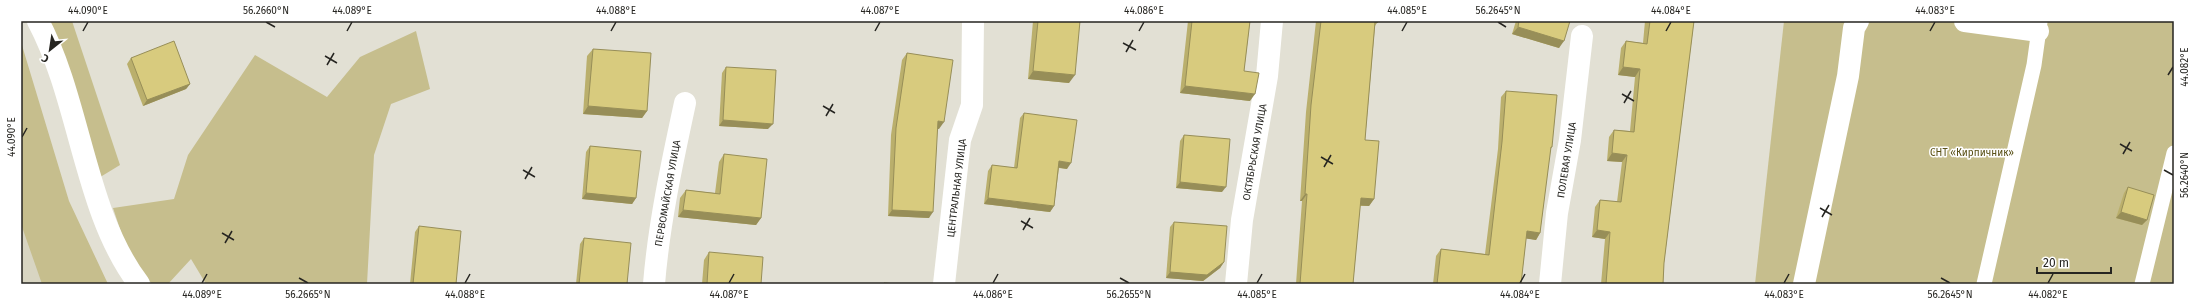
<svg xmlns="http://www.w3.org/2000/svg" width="2195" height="305" viewBox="0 0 2195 305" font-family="'Fira Sans',sans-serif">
<rect width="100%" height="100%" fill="#e2e0d4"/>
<path fill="#d8d5c2" d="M21,193l45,91h-45z"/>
<g fill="#c6be8d">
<path d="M46,21h26l48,144 -23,14z"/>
<path d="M1784,21h390v263h-419z"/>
<path d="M416,31l14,58 -39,15 -17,51 -7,129h-161l-15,-25 -23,25h-16l-23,-28 -16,-48 61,-9 14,-44 67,-100 72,42 33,-40z"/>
<path d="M21,42l48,159 39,83h-66l-21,-60z"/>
</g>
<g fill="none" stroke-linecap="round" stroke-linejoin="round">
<g stroke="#fff" stroke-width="15">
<path d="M1984,284l50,-219 6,-43"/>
<path d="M2142,284l32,-131"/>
</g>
<g stroke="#fff" stroke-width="22">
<path d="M38,21c43,81 46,191 101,263"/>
<path d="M1965,21l73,10"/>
<path d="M654,284c5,-61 18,-121 31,-181"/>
<path d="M944,284l16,-144 12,-35 1,-84"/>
<path d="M1236,284l6,-64 25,-144 5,-55"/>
<path d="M1550,284l7,-71 13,-73 12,-104"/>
<path d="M1804,284l44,-208 6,-48 4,-7"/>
</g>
</g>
<g fill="#baaf6c">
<path d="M1033,21h47l-11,62 -41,-4z"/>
<path d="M1188,21h62l-6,50 6,30 -70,-8z"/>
<path d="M1316,21h62l-3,5 -10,114 9,59 -5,7h-9l-7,78h-57l6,-83h-2l6,-89z"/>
<path d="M1516,21h54l-11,27 -47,-14z"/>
<path d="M1645,21h49l-30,242 -1,21h-62l4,-45 -13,-2 3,-30 5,-7 17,2 5,-40 -15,-1 2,-24 5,-7 16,1 5,-54 -17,-2 3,-27 5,-7 17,2z"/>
<path d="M593,49l54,62 -5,7 -59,-4 4,-58z"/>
<path d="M907,53l32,76h-2l-8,89 -41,-2 3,-81 11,-75z"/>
<path d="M131,58l59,26 -4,5 -43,17 -16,-42z"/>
<path d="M726,67l42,62 -49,-3 3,-53z"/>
<path d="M1506,91l46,56 -2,3 -10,83 -4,7 -10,-2 -5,46h-88l3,-28 5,-7 44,5 13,-105 3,-52z"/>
<path d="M1024,113l43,56 -8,-1 -5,38 -4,6 -66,-8 4,-33 4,-6 22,3 6,-50z"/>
<path d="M1184,135l38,57 -46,-4 4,-47z"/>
<path d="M590,146l46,52 -4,6 -50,-5 4,-47z"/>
<path d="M724,154l37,64 -5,7 -78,-8 2,-19 6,-8 29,3 4,-31z"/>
<path d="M2128,187l19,33 -5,5 -26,-7 8,-25z"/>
<path d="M1174,222l50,40 -4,6 -17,13 -37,-3 4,-51z"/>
<path d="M419,226l37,58h-46l5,-52z"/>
<path d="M584,238l43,46h-51l4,-40z"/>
<path d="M709,252l52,32h-59l2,-24z"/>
</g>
<g fill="#978e58">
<path d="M1518,27l46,14 -5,7 -47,-14z"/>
<path d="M1623,67l17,2 -5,8 -17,-2z"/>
<path d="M1033,71l42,4 -6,8 -41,-4z"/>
<path d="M190,84l-4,5 -43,17 4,-6z"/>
<path d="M1185,86l70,8 -5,7 -70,-8z"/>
<path d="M588,106l59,5 -5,7 -59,-4z"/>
<path d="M723,120l50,4 -5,5 -49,-3z"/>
<path d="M938,121l6,1 -5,7 -6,-1z"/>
<path d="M1612,153l15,2 -5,7 -15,-1z"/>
<path d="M1059,161l12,2 -4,6 -12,-2z"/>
<path d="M1180,182l46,5 -4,5 -46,-4z"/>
<path d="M586,193l50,5 -4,6 -50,-5z"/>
<path d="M1305,194h2l-5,7h-2z"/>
<path d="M988,198l66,8 -4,6 -66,-8z"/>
<path d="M1361,198l13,1 -5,7 -14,-1z"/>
<path d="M683,210l78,8 -5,7 -78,-8z"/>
<path d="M892,210l41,2 -4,6 -41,-2z"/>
<path d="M2121,212l26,8 -5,5 -26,-7z"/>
<path d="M1597,230l13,2 -5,7 -13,-2z"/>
<path d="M1527,231l13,2 -4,7 -14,-2z"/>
<path d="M1224,262l-4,6 -17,13 -37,-3 4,-6z"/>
</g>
<g fill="#d8cb7e" stroke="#978e58">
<path d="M1038,21h42l-5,54 -42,-4z"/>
<path d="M1192,21h58l-6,50 15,2 -4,21 -70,-8z"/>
<path d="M1321,21h57l-1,2 -2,-1 -10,118 14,1 -5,58 -13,-1 -8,86h-53l7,-90h-2l6,-89z"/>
<path d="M1519,21h51l-6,20 -46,-14z"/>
<path d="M1650,21h44l-30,242 -1,21h-57l4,-52 -13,-2 3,-30 21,2 6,-47 -15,-2 2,-23 20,2 6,-63 -17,-2 3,-26 21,3z"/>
<path d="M174,41l16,43 -43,16 -16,-42z"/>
<path d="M593,49l58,4 -4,58 -59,-5z"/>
<path d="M907,53l46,7 -9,62 -6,-1 -5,91 -41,-2 4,-82z"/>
<path d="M726,67l50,3 -3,54 -50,-4z"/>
<path d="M1506,91l51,4 -5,52h-1l-11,86 -13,-2 -6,53h-84l4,-35 48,6 13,-113z"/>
<path d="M1024,113l53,7 -6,43 -12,-2 -5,45 -66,-8 4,-33 25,3z"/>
<path d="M1184,135l46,4 -4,48 -46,-5z"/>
<path d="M590,146l51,5 -5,47 -50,-5z"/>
<path d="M724,154l43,5 -6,59 -78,-8 3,-20 34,4z"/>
<path d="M2128,187l26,8 -7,25 -26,-8z"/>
<path d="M1174,222l53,4 -3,36 -17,13 -37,-3z"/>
<path d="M419,226l42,5 -5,53h-43z"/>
<path d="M584,238l47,5 -4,41h-48z"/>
<path d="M709,252l54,5 -2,27h-54z"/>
<path d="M884,283l12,1h-12z"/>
</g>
<path fill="none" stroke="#262521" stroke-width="1.5" d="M266,22l9,5M1498,22l8,5M83,31l5,-9M347,31l5,-9M611,31l5,-9M875,31l5,-9M1139,31l5,-9M1402,31l5,-9M1666,31l5,-9M1930,31l5,-9M1123,43l13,7M1126,52l7,-12M325,56l12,7M327,65l7,-12M2168,75l5,-8M1622,94l12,7M1624,103l7,-12M823,106l12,7M826,116l7,-12M22,137l5,-9M2120,144l12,7M2123,154l7,-12M1321,157l12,7M1324,167l7,-12M523,170l12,7M2164,170l9,5M525,179l7,-12M1820,208l12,7M1822,217l7,-12M1021,221l12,7M1023,230l7,-12M222,233l12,7M225,243l7,-12M299,278l9,5M1120,278l9,5M1941,278l9,5M202,283l5,-9M465,283l5,-9M729,283l5,-9M993,283l5,-9M1257,283l5,-9M1520,283l5,-9M1784,283l5,-9M2048,283l5,-9"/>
<g text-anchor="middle" stroke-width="3" stroke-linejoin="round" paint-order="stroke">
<g font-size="10" fill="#262521" stroke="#fff">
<text transform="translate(1254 152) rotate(-80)" y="4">ОКТЯБРЬСКАЯ УЛИЦА</text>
<text transform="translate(1566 160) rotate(-81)" y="4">ПОЛЕВАЯ УЛИЦА</text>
<text transform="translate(956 188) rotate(-83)" y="4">ЦЕНТРАЛЬНАЯ УЛИЦА</text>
<text transform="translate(667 193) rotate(-80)" y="4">ПЕРВОМАЙСКАЯ УЛИЦА</text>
</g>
<g font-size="10" fill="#584f14" stroke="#fff">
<text x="1972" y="156">СНТ «Кирпичник»</text>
</g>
</g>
<rect width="2195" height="305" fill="none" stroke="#ffffff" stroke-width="44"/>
<g transform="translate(50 50) rotate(210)" stroke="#ffffff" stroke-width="3" paint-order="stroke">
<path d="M0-3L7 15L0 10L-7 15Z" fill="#262521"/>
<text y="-6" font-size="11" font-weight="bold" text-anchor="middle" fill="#262521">С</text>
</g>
<path d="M2037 267v6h74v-6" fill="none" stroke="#262521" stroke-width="2"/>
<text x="2043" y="267" font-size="12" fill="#262521" stroke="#ffffff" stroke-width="3" paint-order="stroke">20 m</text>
<rect x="22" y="22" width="2151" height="261" fill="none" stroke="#262521" stroke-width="1.5"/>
<g font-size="10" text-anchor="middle" fill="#262521">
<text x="88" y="14">44.090°E</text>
<text x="266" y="14">56.2660°N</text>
<text x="352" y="14">44.089°E</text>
<text x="616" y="14">44.088°E</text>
<text x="880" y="14">44.087°E</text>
<text x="1144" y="14">44.086°E</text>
<text x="1407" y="14">44.085°E</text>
<text x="1498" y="14">56.2645°N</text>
<text x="1671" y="14">44.084°E</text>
<text x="1935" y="14">44.083°E</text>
<text transform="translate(2184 67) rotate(-90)" y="4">44.082°E</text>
<text transform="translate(11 137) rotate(-90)" y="4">44.090°E</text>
<text transform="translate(2184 175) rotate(-90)" y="4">56.2640°N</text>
<text x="202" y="298">44.089°E</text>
<text x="308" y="298">56.2665°N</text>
<text x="465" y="298">44.088°E</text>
<text x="729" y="298">44.087°E</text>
<text x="993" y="298">44.086°E</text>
<text x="1129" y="298">56.2655°N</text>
<text x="1257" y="298">44.085°E</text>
<text x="1520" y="298">44.084°E</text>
<text x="1784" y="298">44.083°E</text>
<text x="1950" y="298">56.2645°N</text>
<text x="2048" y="298">44.082°E</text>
</g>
</svg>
